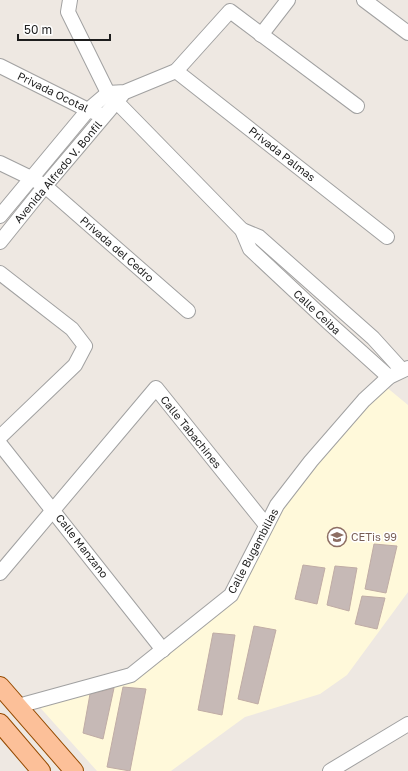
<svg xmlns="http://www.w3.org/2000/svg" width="408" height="771" viewBox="0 0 408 771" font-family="'Golos Text',sans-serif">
<rect width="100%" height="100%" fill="#eee8e2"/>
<path fill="#fff9da" d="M385,386l23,19v187l-61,83 -27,19 -75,23 -74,54h-74l-61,-68 99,-26 96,-78 66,-117z"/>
<g fill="#c6b9b6" stroke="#c0aca5">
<path d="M374,544l23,2 -11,47 -21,-4z"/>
<path d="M303,565l22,3 -8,36 -22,-5z"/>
<path d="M335,566l22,2 -8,43 -22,-6z"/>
<path d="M362,596l23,2 -8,31 -22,-5z"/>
<path d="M254,626l22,4 -18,74 -20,-5z"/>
<path d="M213,633l22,2 -13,80 -24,-5z"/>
<path d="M123,687l23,2 -16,82 -23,-4z"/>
<path d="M114,688l-11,51 -20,-6 7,-39z"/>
</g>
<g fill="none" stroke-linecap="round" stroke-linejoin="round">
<g stroke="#a1a1a1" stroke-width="16">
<g id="minor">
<path d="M70,0l-2,12 40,81 134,137 8,19 79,74 60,54"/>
<path d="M364,0l44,33"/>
<path d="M261,35l27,-35"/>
<path d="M0,66l88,44 9,3"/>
<path d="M176,71l211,166"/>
<path d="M0,163l31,15 14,8 143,125"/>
<path d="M0,216l88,-106 20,-17 17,-1 51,-21 54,-60 127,95"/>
<path d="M242,230l17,7 114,101 29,32"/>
<path d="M0,242l45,-56 77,-91"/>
<path d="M0,273l72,56 13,17 -10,19 -75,72"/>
<path d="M0,444l163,206"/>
<path d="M0,573l156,-185 110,137"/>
<path d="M18,706l113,-31 100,-80 46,-90 34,-44 53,-61 25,-23 19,-9"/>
<path d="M330,771l78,-47"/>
</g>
</g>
<g stroke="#954a00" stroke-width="20">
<g id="major">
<path d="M0,686l74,85"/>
<path d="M0,723l41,48"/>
</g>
</g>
<use href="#minor" stroke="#fff" stroke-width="14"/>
<use href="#major" stroke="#fcc099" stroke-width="18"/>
</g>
<defs>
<g id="school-ring" transform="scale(1)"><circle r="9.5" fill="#fff" stroke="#8d6e63" stroke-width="1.5"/><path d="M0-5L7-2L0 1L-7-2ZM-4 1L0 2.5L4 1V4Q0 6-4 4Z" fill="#8d6e63"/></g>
</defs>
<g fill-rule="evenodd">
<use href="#school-ring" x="337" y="537"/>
</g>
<g text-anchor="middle" stroke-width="3" stroke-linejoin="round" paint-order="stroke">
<g font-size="11" fill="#1d1d1d" stroke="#fff">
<text transform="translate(53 92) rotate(26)" y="4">Privada Ocotal</text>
<text transform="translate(282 154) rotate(38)" y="4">Privada Palmas</text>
<text transform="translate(58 172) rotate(-50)" y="4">Avenida Alfredo V. Bonfil</text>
<text transform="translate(117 249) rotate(41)" y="4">Privada del Cedro</text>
<text transform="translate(317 312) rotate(43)" y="4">Calle Ceiba</text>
<text transform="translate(191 432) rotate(51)" y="4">Calle Tabachines</text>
<text transform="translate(82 546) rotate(52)" y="4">Calle Manzano</text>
<text transform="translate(253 551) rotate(-62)" y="4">Calle Bugambilias</text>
</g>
<g font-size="11" fill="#785e54" stroke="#fff" text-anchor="start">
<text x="351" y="541">CETis 99</text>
</g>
</g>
<path d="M18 34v6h92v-6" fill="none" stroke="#1d1d1d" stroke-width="2"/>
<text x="24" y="34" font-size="12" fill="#1d1d1d" stroke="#ffffff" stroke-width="3" paint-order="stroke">50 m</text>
</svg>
